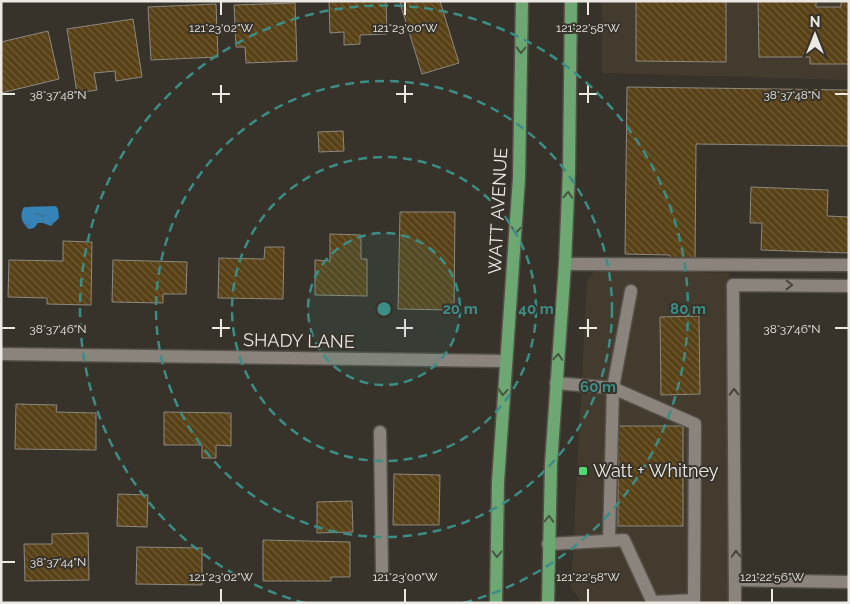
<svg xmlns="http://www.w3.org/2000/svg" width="850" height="604" viewBox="0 0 850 604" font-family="Raleway,sans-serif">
<defs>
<pattern id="water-ripples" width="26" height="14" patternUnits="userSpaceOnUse" patternTransform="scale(1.25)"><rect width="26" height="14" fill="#3583b7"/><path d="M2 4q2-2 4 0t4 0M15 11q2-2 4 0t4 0" fill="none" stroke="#3c6b89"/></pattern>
<pattern id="building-back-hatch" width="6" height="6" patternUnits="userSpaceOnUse" patternTransform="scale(1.25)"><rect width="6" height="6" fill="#584116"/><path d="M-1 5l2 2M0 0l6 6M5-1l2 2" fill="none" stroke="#705c38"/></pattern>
</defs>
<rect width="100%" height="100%" fill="#37332b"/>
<g fill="#433b2e">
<path d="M602,1h247v79l-247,-7z"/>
<path d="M605,269l124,4 -1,330h-146l-11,-15 16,-306 6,-9z"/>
</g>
<path fill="url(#water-ripples)" d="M56,206l2,3 1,9 -8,8 -8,-3h-5l-4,5 -5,1c-7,-5 -10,-14 -5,-22z"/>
<g fill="url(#building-back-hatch)" stroke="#8d887f">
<path d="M329,1h57l1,33 -27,1v9l-16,1v-13l-14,1z"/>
<path d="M404,1h36l19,62 -37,11 -22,-71z"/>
<path d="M636,1h90v61l-90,-1z"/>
<path d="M758,1h58v6h25v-6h8v63h-39v-7h-51z"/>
<path d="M295,3l2,58 -51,2 -1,-16h-9l-2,-42z"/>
<path d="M216,4l2,53 -67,3 -3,-53z"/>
<path d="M133,19l9,58 -26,4 -1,-10 -21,2 3,17 -20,3 -10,-64z"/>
<path d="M48,31l11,48 -58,14v-51z"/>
<path d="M627,87l222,3v56l-153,-2 -1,120h-25v-9l-45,-1z"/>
<path d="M343,131l1,20 -25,1 -1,-20z"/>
<path d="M751,187l77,3 -1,26 22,1v36l-88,-3 1,-27h-12z"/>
<path d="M400,212h55l-1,98 -56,-1z"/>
<path d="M330,234l31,1v24h6v37l-52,-1v-35l15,1z"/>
<path d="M63,241l29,1 -1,63 -44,-1v-6l-39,-1 1,-37 54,1z"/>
<path d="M265,247h19l-1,52 -65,-1 1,-40 45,1z"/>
<path d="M113,260l74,2 -1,32h-23v9l-51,-1z"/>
<path d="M699,316l1,78 -39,1 -1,-78z"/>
<path d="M16,404l41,1 -1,7 40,1v37l-81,-1z"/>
<path d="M164,412l67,1v33l-15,-1v13h-14v-13h-38z"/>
<rect x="618" y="426" width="65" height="100"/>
<path d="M394,474l46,1 -1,50h-46z"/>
<path d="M118,494l30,1 -1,32 -30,-1z"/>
<path d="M352,501l1,31 -36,1v-31z"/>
<path d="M88,533l1,47 -64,1 -1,-37h28v-10z"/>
<path d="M263,540l87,2v35h-19v4h-68z"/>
<path d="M137,547l65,1v37l-66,-1z"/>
</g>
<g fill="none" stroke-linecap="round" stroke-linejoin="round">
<g stroke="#545049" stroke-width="15">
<g id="service">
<path d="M565,264l284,1"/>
<path d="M556,383l57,5 18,-97"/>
<path d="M380,432l2,140"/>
<path d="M609,540l4,-152 82,36 -1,176 -41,2"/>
<path d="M548,544l76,-4 29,63"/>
<path d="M736,580l113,2"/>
<path d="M735,603l-2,-318 116,1"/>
</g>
</g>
<g stroke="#545049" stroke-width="15">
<path id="minor" d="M1,354l504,7"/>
</g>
<g stroke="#545049" stroke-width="15">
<g id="primary">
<path d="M496,603l2,-121 21,-304 3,-177"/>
<path d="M548,603l3,-139 14,-200 4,-93 2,-170"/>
</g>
</g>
<use href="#service" stroke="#8a847c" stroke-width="12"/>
<use href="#minor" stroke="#8a847c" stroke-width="12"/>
<use href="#primary" stroke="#6da772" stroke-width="12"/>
</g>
<defs><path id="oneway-chevron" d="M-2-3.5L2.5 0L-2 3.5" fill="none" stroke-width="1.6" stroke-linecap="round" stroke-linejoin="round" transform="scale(1.25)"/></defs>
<g stroke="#475640">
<use href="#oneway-chevron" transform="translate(521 50) rotate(91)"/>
<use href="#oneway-chevron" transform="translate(568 195) rotate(-87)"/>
<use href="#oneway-chevron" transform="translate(516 230) rotate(94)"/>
<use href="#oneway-chevron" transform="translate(558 357) rotate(-86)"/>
<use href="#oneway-chevron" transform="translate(503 392) rotate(94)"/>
<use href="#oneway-chevron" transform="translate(549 519) rotate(-88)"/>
<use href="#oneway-chevron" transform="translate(497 554) rotate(91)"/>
</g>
<g stroke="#48433b">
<use href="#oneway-chevron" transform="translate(789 285) rotate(1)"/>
<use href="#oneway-chevron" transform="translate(734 392) rotate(-91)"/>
<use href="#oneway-chevron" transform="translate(736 554) rotate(-91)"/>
</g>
<path fill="none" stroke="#ece8e4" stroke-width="2" d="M221,2v13M405,2v13M588,2v13M221,85v18M405,85v18M588,85v18M2,94h13M212,94h18M396,94h17M579,94h18M835,94h13M221,319v18M405,319v18M588,319v18M2,328h13M212,328h18M396,328h17M579,328h18M835,328h13M2,562h13M221,589v13M405,589v13M588,589v13M772,589v13"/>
<circle cx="384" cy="309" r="76" fill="#3b8d86" fill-opacity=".12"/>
<g fill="none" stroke="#3b8d86" stroke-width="2.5" stroke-dasharray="9 6">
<circle cx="384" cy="309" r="76"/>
<circle cx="384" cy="309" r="152"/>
<circle cx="384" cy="309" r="228"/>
<path d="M305 603A304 304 0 1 1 463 603"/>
</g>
<rect fill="#51d674" stroke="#37332b" stroke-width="2" x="578" y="466" width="10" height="10" rx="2.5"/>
<g text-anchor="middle" stroke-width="4" stroke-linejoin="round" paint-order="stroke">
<g font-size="18" fill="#ece8e4" stroke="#37332b">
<text transform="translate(498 211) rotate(-87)" y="6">WATT AVENUE</text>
<text transform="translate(299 341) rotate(1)" y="6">SHADY LANE</text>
</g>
<g font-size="18" fill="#ece8e4" stroke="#37332b" text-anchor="start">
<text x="593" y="477">Watt + Whitney</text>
</g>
</g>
<g font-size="12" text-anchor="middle" fill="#ece8e4" stroke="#37332b" stroke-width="4" stroke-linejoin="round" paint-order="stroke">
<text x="221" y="32">121°23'02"W</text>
<text x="405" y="32">121°23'00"W</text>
<text x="588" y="32">121°22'58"W</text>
<text x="58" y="99">38°37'48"N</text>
<text x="792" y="99">38°37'48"N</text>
<text x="58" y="333">38°37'46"N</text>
<text x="792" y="333">38°37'46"N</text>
<text x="58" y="566">38°37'44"N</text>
<text x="221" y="581">121°23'02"W</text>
<text x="405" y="581">121°23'00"W</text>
<text x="588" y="581">121°22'58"W</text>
<text x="772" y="581">121°22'56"W</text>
</g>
<circle cx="384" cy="309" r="8" fill="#3b8d86" stroke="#37332b" stroke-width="2.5"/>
<g font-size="15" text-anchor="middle" font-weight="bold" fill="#3b8d86" stroke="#37332b" stroke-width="4" stroke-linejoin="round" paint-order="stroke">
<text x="460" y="314">20 m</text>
<text x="536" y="314">40 m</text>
<text x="688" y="314">80 m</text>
<text x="598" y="392">60 m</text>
</g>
<rect width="850" height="604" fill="none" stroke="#ece8e4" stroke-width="5"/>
<g transform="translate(815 35)" stroke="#37332b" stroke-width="4" paint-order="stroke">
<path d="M0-4L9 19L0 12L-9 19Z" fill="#ece8e4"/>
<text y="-8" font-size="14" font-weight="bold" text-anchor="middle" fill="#ece8e4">N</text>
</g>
</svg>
